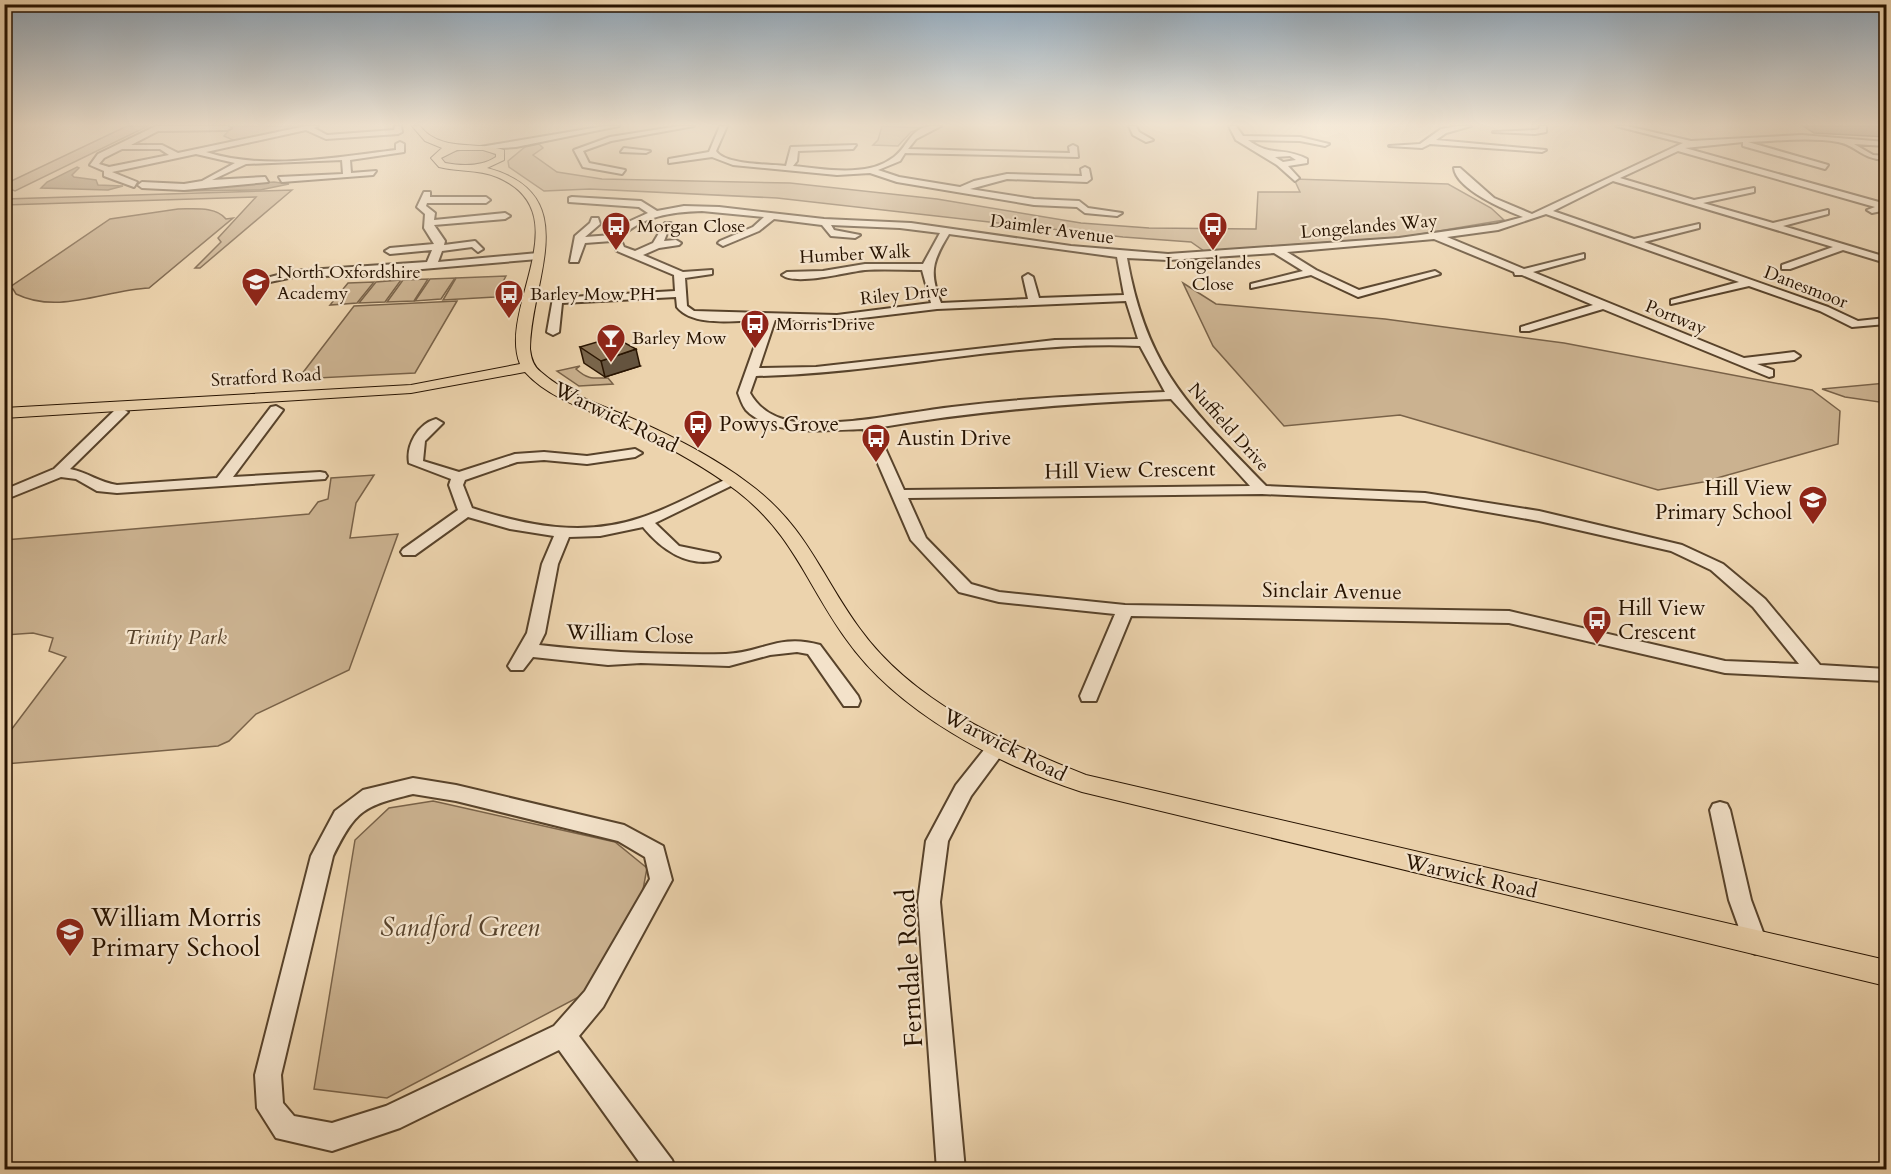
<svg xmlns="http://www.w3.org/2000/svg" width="1891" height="1174" viewBox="0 0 1891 1174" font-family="Cardo,serif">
<rect width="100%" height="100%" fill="#ecd3ad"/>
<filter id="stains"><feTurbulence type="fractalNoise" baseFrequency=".00333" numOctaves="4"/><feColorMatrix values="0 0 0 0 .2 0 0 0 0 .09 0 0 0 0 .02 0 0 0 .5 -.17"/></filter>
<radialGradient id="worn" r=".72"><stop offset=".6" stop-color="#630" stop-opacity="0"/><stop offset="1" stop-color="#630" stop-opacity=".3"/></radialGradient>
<g fill="#cbb290" stroke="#796248" stroke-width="1.5">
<path d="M127,126h21l-133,65 -10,-4v-3z"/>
<path d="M233,126h76l-74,15 -11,-5z"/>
<path d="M882,126l42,2 -13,4 -13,14 -25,-1 5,-5z"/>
<path d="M539,144l4,4 -10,7 24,17 45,7 188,4 147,16 144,24 68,5 107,1 2,-37h42l-6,-13 154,5 43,24 13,12 -101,17 -199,14 -13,-9 -68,-5 -346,-39 -187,-9 -46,2 -35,-24 -1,-6 17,-14z"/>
<path d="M471,148l15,2 10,5 -2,5c-15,8 -40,10 -54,-1l3,-5z"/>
<path d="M292,190l-92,78h-5l26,-26 -3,-4 38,-41 -251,8v-6z"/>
<path d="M178,209c16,0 38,-3 48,10l7,-1 -84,70c-44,2 -90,27 -133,6l-3,-5h-6l103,-70z"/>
<path d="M506,276l-11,21 -52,3 13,-22z"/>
<path d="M455,278l-14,21 -26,2 15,-22z"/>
<path d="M428,279l-14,22 -27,1 16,-22z"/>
<path d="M401,280l-16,22 -26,1 17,-21z"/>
<path d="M374,282l-17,21 -27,2 18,-22z"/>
<path d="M1183,283l33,21 169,15 179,24 248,47 28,21 -2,33 -135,38 -45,8 -258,-75 -116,11 -71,-80z"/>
<path d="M457,301l-42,72 -117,6 56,-73z"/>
<path d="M580,366l-4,3c12,11 18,9 32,9l5,6 -34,2 -22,-15z"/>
<path d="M1886,383v20l-41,-6 -23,-8z"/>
<path d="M374,475l-18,28 -6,35 48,-4 -49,136 -93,44 -27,27 -11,5 -213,18v-26l61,-81 -17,-6 4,-13 -20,-5 -28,2v-95l304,-26 9,-12 10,-3 3,-21z"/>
<path d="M433,801l182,41 32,26 -7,38 -48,84 -205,108 -73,-9 41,-249 34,-32z"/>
</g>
<g fill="#a99272" stroke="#755f44" stroke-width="1.5">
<path d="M77,167l2,1 -7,7 2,2 22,3 2,5 25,1 -15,4 -67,-2 6,-6z"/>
<path d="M274,182l15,2 -29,6 -73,1 4,-3z"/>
</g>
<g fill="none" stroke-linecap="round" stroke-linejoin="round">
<g stroke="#58432b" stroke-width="4">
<g id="minor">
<path d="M156,126h71l4,2 -4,2 -69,1 -27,14h31l16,8 128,-27h12l-4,2 13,7 67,-5 1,-4h6l1,6 -4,2 -72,5 -20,-9 -100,22c59,19 130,5 190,-2v-6l4,-2 4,2v8l-54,8 1,13 25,-2 -3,4 -91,7 -3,-5 64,-3 -1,-14 -96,4 -34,16 53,-3 3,5 -84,8 -42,-2 -4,-3 4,-3 42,2 18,-3 33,-18 -39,-9 -84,18 25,10 -3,5 -30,-11v-5l-14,-6 8,-11zM122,149h38l9,6 -60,12 -10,-3 5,-6z"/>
<path d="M605,126h14l-103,21 -32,2 -4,-2z"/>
<path d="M679,126h15l-83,15 -28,10 6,12 36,7 -3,4 -39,-7 -9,-17 36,-13z"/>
<path d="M720,126h7l-11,25c9,14 53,13 70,15l5,-19 65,-2 -3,4 -55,2 -1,10 -4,5c31,3 74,12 101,-9 16,-12 16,-34 47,-31l-25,13 -8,10 162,4 -1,-6 4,-2 4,2 1,10 -173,-4 -5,8 -22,9 21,7 61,10 14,-6 33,-7 75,2 -1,-7 4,-2 4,2 2,10 -4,3 -80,-3 -37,10 64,10 45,2 9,7 34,5 -5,3 -32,-3 -8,-6 -43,-2 -137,-23 -27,-9 -33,2 -104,-10 -21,-8 -43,6v-4l40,-7z"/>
<path d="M1129,126h7l3,6 14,8 -7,2 -13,-7z"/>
<path d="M1229,126h7l7,10 57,1 29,7 -4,2 -25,-5 -52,-1c25,18 34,6 59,19v4l-19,3 11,12 -4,3 -18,-16 -41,-25zM1290,156l6,4 -13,2 -8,-5z"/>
<path d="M1458,126h13l-25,7 -10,7 110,10 -4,2 -112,-8 -8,4 -33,-2 31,-2 21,-15z"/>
<path d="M1540,126h6v6l-11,2 -42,-2 42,-2 4,-1z"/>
<path d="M1616,126h11l64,15 111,-6 84,7v4l-32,-2 19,11 13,1v4c-25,-1 -30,-15 -48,-18 -29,-5 -60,-1 -90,0l80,23 -3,4 -82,-23v-4l-58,6 201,56v6l-14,3 -5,-3 8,-3 -197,-56 -58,27 74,22 60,-12v4l-51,11 70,20 55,-13v4l-45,12 103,31v6l-43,-13 -53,19h-8v-4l51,-18 -220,-66 -60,30 81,28 65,-15v4l-55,14 184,65 30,14 28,-3v6l-34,3 -32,-16 -71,-25 -78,18v-4l68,-18 -193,-68 -48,16 -51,7 77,32 60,-15v4l-51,14 211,86 50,-6 6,4 -6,4 -37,4 16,6v6l-4,1 -166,-68 -74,22h-8v-4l72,-22 -71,-30h-7l-1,-3 -80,-33 -147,13 29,18 43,20 76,-19 5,3 -82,23 -47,-22 -60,13v-4l52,-13 -29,-18 -106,7 -41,-2c20,113 63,149 139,228l159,7 114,18 143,34 41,19 42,35 55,66 66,4v12l-161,-8 -216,-50 -378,-7 -33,80 -2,5h-14l-2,-5 35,-82 -116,-12 -40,-10 -48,-52 -48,-111c-34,1 -91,8 -117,-19 -4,-5 -6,-12 -8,-17l26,-73c-26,0 -70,8 -87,-13l-1,-10 -114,6 -3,29 -6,3 -6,-3 6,-34 122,-7 -1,-16 -57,-24 -5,-10 -27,2 -7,19h-8l5,-26 15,-13 2,-5h6l2,6 -15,13 27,-2 14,-12 22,-10 -9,-6 -70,-5v-4l3,-1 69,4 16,10 27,-5 35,1 105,12 87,4 160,23 97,8 231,-16 98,-14 26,-7c-18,-7 -67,-28 -69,-49h6l34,30 38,16 151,-71zM702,211l62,6 -11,10 -33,14 -2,2 5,3 36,-15 15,-12 48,6 9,11 24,2 5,-3 -26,-5 -3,-5 69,3 40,5 -17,31h-58l-42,7 -36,1 -5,3c14,11 64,-3 83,-5 19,-1 38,0 57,0l9,33 -94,12 -143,-4 -7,-5 -2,-28 27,-4v-4l-29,2 -40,-17 16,-7 20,-3 2,-2 -5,-3 -12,1 7,-18h-6l-12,20 -18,8 -11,-4 -4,-9c22,-22 51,-26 82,-27zM949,234l168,23 7,38 -85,3 -6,-21 -5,-3 -5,3 5,22 -87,4c-12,-31 -9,-41 8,-69zM1126,301l12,38 -83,1 -239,27 -57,1 16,-48 62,1 100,-12zM1140,346l25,46c-71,3 -142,6 -213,15 -52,6 -101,19 -154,15 -20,-2 -38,-11 -48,-29l6,-17c128,-2 256,-36 384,-30zM1171,399l79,87 -346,4 -28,-62c98,-17 195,-25 295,-29zM1262,494l163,7 114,20 132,30 40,19 42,37 46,57 -74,-3 -216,-50 -384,-6 -126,-13 -28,-8 -45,-46 -18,-40z"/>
<path d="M624,148l26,3 -4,2 -25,-1z"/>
<path d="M424,192h6v5h56l4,3 -4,3h-59l-1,3 9,7 -1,7 71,-7 5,3 -5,3 -71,6 11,16 -1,4 31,-4 8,8 -5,3 -6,-5 -30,4 -4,11 100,-9 5,3 -5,3 -186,16 -59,2 -37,8 -5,-3 42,-11 134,-9 5,-12 -42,4 -5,-3 5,-3 44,-4 -10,-16 1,-14 -8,-7z"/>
<path d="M276,406l7,4 -50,67 87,-5 5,1 2,3 -2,3 -208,14 -20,-2 -21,-12 -15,-2 -57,23v-10l50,-21 62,-60 5,-1 7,4 -58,57c17,3 30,14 47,16l100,-7 54,-71z"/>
<path d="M436,419l7,4 -18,18 -2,20 36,11 56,-18 29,-2 43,4 48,-7 7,4 -7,4 -48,7 -43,-4 -27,2 -52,18 -2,5 9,23c55,18 112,29 168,10 31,-10 60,-27 89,-40h10l2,3 -86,42 24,23 39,8 2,3 -2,3c-31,8 -57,-11 -75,-33l-43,9 -31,1 -11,27 -13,69 -6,12c61,7 126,10 187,9 36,-1 53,-21 94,-9l38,51 2,5 -2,5h-14l-36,-52 -11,-2 -27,3 -41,11 -88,-3 -33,2 -75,-8 -10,13h-12l-3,-4 19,-33 15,-69 12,-28 -44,-7 -42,-12 -53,38h-12l-2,-3 2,-3 55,-39 -9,-25 2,-6 -42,-16c-3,-18 9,-39 27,-44z"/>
<path d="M998,739l7,2 3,5 -37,50 -23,45 -8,61 25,268h-28l-19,-268 8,-61 30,-56 35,-44z"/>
<path d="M413,778l43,7 168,40 39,21 9,34 -69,127 -24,29 93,124 4,10h-31l-86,-120 -159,78 -68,23 -56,-13 -19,-30 -2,-33 56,-219 24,-45 28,-21zM413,794l43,7 162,40 27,16 5,22 -65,112 -31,35 -168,80 -54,17 -38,-7 -11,-13 -2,-28 52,-219c23,-46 30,-50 80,-62z"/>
<path d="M1720,802l7,2 3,6 21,90 16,43 -4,7 -8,4 -8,-4 -18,-50 -19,-90 3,-6z"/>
</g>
</g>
<g stroke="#271300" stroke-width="2">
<path id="major" d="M412,126h8c20,26 55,15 84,24v10l-17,8c99,26 43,113 43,181 1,9 3,17 11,23 27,24 65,34 97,49 38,17 77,37 110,62 58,42 73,93 112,146 54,74 143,113 226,146l800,185v26l-804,-194c-84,-27 -185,-80 -236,-153 -39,-54 -53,-105 -109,-148 -33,-25 -72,-46 -109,-64 -34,-15 -78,-27 -103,-55l-114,21 -407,25v-10l407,-23 109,-21c-23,-56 62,-151 -23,-187 -19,-8 -39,-5 -58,-10l-8,-9 11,-10 -17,-7zM457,150h26l13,4v3c-15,10 -34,9 -51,6l-4,-5z"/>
</g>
<use href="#minor" fill="#f3e2ca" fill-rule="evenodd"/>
<use href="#major" fill="#ecd3ad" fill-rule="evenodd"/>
</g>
<g fill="#79664d" stroke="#271300" stroke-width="1.5">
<path d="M1803,126h84v11l-73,-4z"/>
<path d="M580,347l60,19 -35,11 -21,-14z"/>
</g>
<path fill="#63533f" stroke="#271300" stroke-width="1.5" d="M636,349l4,17 -35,11 -4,-16z"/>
<path fill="#8d775a" stroke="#271300" stroke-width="1.5" d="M614,337l22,12 -35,12 -21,-14z"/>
<linearGradient id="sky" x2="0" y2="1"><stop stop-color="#8fa6b9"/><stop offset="0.43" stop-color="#f6ebda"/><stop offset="1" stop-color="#f6ebda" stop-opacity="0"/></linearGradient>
<rect width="1891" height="290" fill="url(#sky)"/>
<defs>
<g id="bus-pin" transform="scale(1.5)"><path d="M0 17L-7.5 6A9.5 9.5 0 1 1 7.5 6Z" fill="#8f2418" stroke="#f3e2ca"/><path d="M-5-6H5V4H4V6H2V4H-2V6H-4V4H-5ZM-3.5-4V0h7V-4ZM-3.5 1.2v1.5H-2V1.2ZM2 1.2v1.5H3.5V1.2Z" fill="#fff"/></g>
<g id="school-pin" transform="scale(1.5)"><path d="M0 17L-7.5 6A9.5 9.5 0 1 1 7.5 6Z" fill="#8f2418" stroke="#f3e2ca"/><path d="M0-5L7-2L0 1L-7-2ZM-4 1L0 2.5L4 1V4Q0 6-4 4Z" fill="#fff"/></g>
<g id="bar-pin" transform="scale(1.5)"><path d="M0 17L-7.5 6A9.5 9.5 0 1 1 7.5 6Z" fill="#8f2418" stroke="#f3e2ca"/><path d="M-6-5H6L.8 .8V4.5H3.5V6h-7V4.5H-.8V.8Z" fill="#fff"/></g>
</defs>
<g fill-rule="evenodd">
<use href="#bus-pin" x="616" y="226"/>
<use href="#bus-pin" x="1213" y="226"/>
<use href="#school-pin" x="256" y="282"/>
<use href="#bus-pin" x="509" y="294"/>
<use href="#bus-pin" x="755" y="324"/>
<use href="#bar-pin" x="611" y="338"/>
<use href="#bus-pin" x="698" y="424"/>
<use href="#bus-pin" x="876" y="438"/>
<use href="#school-pin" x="1813" y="500"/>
<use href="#bus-pin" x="1597" y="620"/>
<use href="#school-pin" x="70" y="932"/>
</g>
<g text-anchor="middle" stroke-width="4.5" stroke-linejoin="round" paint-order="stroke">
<g font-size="18" fill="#271300" stroke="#f3e2ca" text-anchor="start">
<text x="637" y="232">Morgan Close</text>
<text x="1213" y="269" text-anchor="middle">Longelandes<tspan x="1213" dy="21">Close</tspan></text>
<text x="277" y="278">North Oxfordshire<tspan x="277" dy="21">Academy</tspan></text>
<text x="530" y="300">Barley Mow PH</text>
<text x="776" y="330">Morris Drive</text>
<text x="632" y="344">Barley Mow</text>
</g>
<g font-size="18" fill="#271300" stroke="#f3e2ca">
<text transform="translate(1369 226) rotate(-5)" y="6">Longelandes Way</text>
<text transform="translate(1052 229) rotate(8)" y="6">Daimler Avenue</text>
<text transform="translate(855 254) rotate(-3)" y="6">Humber Walk</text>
<text transform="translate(1806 287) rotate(21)" y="6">Danesmoor</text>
<text transform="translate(904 294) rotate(-6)" y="6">Riley Drive</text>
<text transform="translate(1676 317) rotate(22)" y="6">Portway</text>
<text transform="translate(266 377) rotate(-3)" y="6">Stratford Road</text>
<text transform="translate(1229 427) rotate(48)" y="6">Nuffield Drive</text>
</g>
<g font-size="21" fill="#271300" stroke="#f3e2ca">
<text transform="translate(616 417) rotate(26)" y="7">Warwick Road</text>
<text transform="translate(1130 470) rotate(-1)" y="7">Hill View Crescent</text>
<text transform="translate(1332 591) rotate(1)" y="7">Sinclair Avenue</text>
<text transform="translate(630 634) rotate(2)" y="7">William Close</text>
<text transform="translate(1005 745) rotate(27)" y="7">Warwick Road</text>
<text transform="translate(1471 876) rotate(13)" y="7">Warwick Road</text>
</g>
<g font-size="21" fill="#271300" stroke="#f3e2ca" text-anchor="start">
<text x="719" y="431">Powys Grove</text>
<text x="897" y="445">Austin Drive</text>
<text x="1792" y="495" text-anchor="end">Hill View<tspan x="1792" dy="24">Primary School</tspan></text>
<text x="1618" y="615">Hill View<tspan x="1618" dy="24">Crescent</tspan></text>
</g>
<g font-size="21" font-style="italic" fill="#58432b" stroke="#f3e2ca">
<text x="176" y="644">Trinity Park</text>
</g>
<g font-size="26" fill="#271300" stroke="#f3e2ca" text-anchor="start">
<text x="91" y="926">William Morris<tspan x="91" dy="30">Primary School</tspan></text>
</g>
<g font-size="26" font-style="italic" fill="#58432b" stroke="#f3e2ca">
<text x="460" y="936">Sandford Green</text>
</g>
<g font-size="26" fill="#271300" stroke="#f3e2ca">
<text transform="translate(909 968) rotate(-93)" y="9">Ferndale Road</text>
</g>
</g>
<rect width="1891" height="1174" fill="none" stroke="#ecd3ad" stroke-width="24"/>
<rect x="6" y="6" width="1879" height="1162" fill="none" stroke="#271300" stroke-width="3"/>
<rect x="12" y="12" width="1867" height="1150" fill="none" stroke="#271300" stroke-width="1.5"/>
<rect width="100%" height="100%" filter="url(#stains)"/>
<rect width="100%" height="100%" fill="url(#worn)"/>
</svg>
